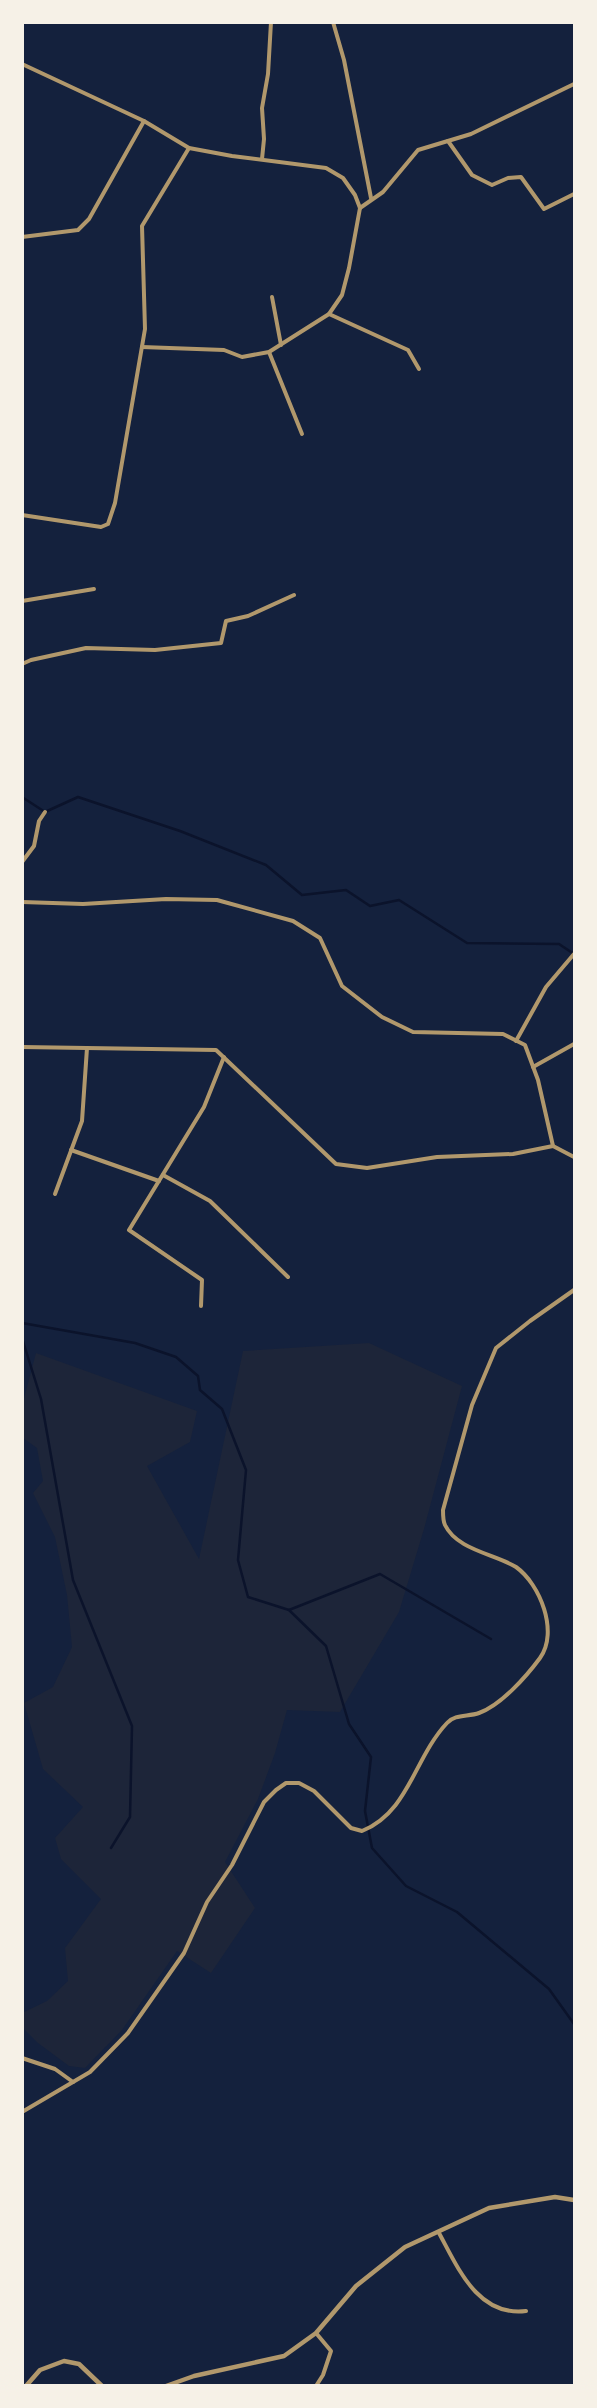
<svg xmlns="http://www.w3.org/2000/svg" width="597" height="2408" viewBox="0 0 597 2408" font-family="Jost,sans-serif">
<rect width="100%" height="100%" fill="#14213d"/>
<path fill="#1d2539" d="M369,1343l93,43 -38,143 -25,83 -59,100 -53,-2 -12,43 -17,46 -33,63 30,46 -44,65 -34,-22 -55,79 -37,38 -16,-2 -31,-23 -15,-15 -1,-15 25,-12 21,-20 -3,-33 36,-49 -40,-40 -6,-21 28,-31 -40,-38 -19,-66 29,-16 19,-40 -5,-52 -12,-58 -22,-44 10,-12 -6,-33 -14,-10v-36l13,-49 161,58 -7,31 -43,24 52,93 44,-208z"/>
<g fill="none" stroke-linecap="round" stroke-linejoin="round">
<g stroke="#0b132b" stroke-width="2.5">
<path d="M22,797l23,15 33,-15 102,34 86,34 36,30 44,-5 24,16 29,-6 68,43 92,1 15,10"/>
<path d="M22,1323l113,20 41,14 22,19 2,14 22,19 24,61 -8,90 10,37 41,13 37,36 23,78 22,33 -6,54 7,37 34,38 51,26 92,77 25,35"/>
<path d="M22,1338l19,61 32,181 59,146 -2,91 -19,31"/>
<path d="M289,1610l91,-36 111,65"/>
</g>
<g stroke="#b1986c" stroke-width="4">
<path d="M333,22l11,38 27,138"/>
<path d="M22,64l122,57 45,27 43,8 94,12 17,10 12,17 5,13 -11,60 -7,27 -13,19 -60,38 -27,5 -18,-7 -82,-3"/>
<path d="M448,141l24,34 20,10 16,-7 13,-1 23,32 30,-15"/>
<path d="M262,159l2,-20 -2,-31 6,-34 3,-52"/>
<path d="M360,208l23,-16 35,-42 53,-16 103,-50"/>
<path d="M22,237l56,-7 11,-11 55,-98"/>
<path d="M272,297l9,48"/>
<path d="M329,314l79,36 11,19"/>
<path d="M269,352l33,82"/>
<path d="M22,515l79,12 7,-3 7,-21 30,-174 -3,-103 47,-78"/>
<path d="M22,601l72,-12"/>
<path d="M22,664l9,-4 55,-12 69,2 66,-7 5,-22 22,-5 46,-21"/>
<path d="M22,862l12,-16 5,-25 6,-9"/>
<path d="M22,902l61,2 83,-5 51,1 76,21 27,17 22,48 40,31 31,15 90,2 22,11 13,35 15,66 21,11"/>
<path d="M516,1041l30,-54 28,-33"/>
<path d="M22,1047l194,3 120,114 31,4 70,-11 76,-3 40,-8"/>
<path d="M533,1067l41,-23"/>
<path d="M71,1150l88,31"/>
<path d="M163,1175l47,26 78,76"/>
<path d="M55,1194l27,-73 5,-73"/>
<path d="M201,1306l1,-26 -73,-50 75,-123 20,-50"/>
<path d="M22,2058l33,11 18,13"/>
<path d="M22,2112l68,-40 38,-39 56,-80 23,-51 25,-37 32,-63 12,-12 10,-7h13l15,8 37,37 11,3c47,-19 52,-73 85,-108 8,-9 21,-6 32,-10 22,-8 47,-36 61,-55 19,-26 0,-74 -24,-91 -21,-13 -59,-17 -71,-42 -2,-4 -2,-11 -2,-15l29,-105 24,-57 34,-27 44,-31"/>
<path d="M439,2233c19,35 39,84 87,78"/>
<path d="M316,2386l7,-11 8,-24 -15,-18"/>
</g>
<g stroke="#b1986c" stroke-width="4.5">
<path d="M26,2386l14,-16 24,-9 15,3 23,22"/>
<path d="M166,2386l28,-10 90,-20 32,-23 40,-47 49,-39 84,-39 66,-11 19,3"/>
</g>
</g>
<rect width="597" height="2408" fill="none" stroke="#f6f1e7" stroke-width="48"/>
</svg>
